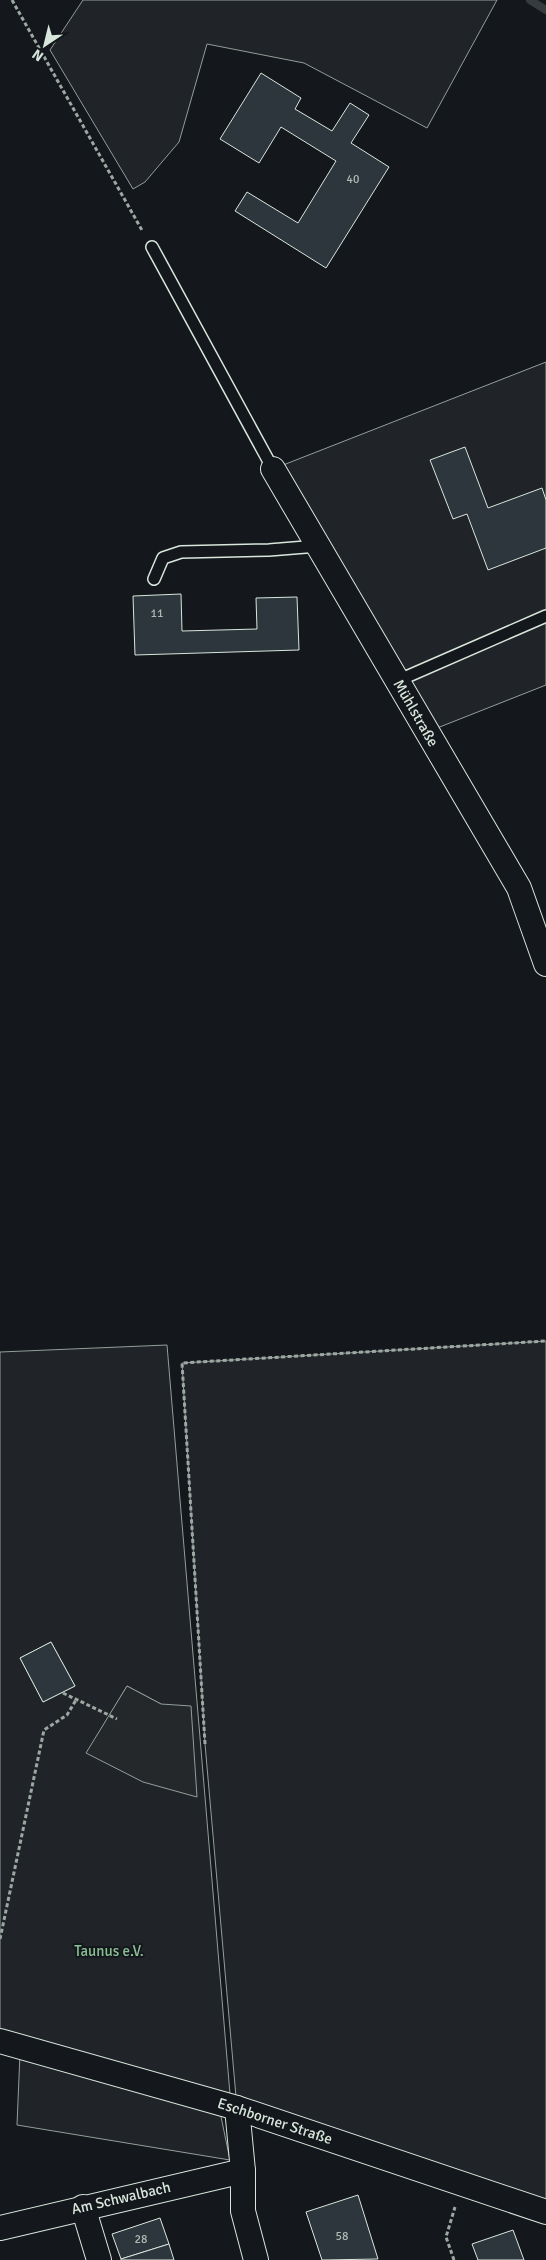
<svg xmlns="http://www.w3.org/2000/svg" width="546" height="2260" viewBox="0 0 546 2260" font-family="Signika,sans-serif">
<rect width="100%" height="100%" fill="#14181c"/>
<g fill="#202428" stroke="#939e99" fill-rule="evenodd">
<path d="M83,0h414l-70,128 -123,-65 -97,-19 -28,98 -34,40 -12,7 -83,-139z"/>
<path d="M546,362v323l-119,47 -154,-263z"/>
<path d="M546,1341v871l-309,-104 -32,-364 -23,-381z"/>
<path d="M167,1345l64,761 -231,-65v-689zM51,1642l24,44 -32,16 -23,-44zM127,1686l34,18 -74,49z"/>
<path d="M20,2053l199,54 11,53 -213,-35z"/>
</g>
<path fill="#24282b" stroke="#939e99" d="M127,1686l34,18 30,2 6,91 -54,-15 -57,-29z"/>
<g fill="none" stroke-linecap="round" stroke-linejoin="round">
<path stroke="#363b3e" stroke-width="8" d="M530,0l16,10"/>
</g>
<g fill="#2c363c" stroke="#d8e6dc">
<path d="M261,73l40,25 -6,11 37,22 18,-28 19,12 -18,28 38,24 -63,101 -91,-57 12,-19 51,31 38,-62 -55,-34 -22,36 -39,-24z"/>
<path d="M465,447l23,61 54,-20 4,12v48l-58,22 -21,-56 -14,5 -23,-59z"/>
<path d="M181,594l1,37 75,-2 -1,-31 41,-1 2,53 -164,5 -2,-59z"/>
<path d="M51,1642l24,44 -32,16 -23,-44z"/>
<path d="M358,2195l20,64 -56,1 -16,-48z"/>
<path d="M160,2218l9,26 -48,15 -9,-25z"/>
<path d="M513,2230l11,30h-46l-6,-16z"/>
<path d="M169,2244l5,16h-53v-1z"/>
</g>
<g fill="none" stroke-linecap="round" stroke-linejoin="round">
<g stroke="#d8e6dc" stroke-width="14">
<g id="service">
<path d="M152,247l121,222"/>
<path d="M154,579l9,-21 18,-6 88,-2 49,-4"/>
<path d="M397,681l149,-65"/>
</g>
</g>
<g stroke="#d8e6dc" stroke-width="26">
<g id="minor">
<path d="M273,469l246,419 27,76"/>
<path d="M0,2041l237,67 309,104"/>
<path d="M237,2108l6,63v40l13,49"/>
<path d="M83,2207l16,53"/>
<path d="M0,2228l243,-57"/>
</g>
</g>
<g stroke="#9da8a2" stroke-width="3" stroke-dasharray="4 2.5" stroke-linecap="butt">
<path d="M12,0l131,232"/>
<path d="M63,1693l54,26"/>
<path d="M205,1744l-23,-381 364,-22"/>
<path d="M0,1939l44,-209 23,-15 9,-15"/>
<path d="M454,2260l-8,-23 9,-30"/>
</g>
<use href="#service" stroke="#14181c" stroke-width="11"/>
<use href="#minor" stroke="#14181c" stroke-width="24"/>
</g>
<g text-anchor="middle" stroke-width="4" stroke-linejoin="round" paint-order="stroke">
<g font-size="12" fill="#adbab4">
<text x="353" y="183">40</text>
<text x="157" y="617">11</text>
<text x="342" y="2240">58</text>
<text x="141" y="2243">28</text>
</g>
<g font-size="15" fill="#d8e6dc" stroke="#14181c">
<text transform="translate(416 713) rotate(60)" y="5">Mühlstraße</text>
<text transform="translate(275 2121) rotate(18)" y="5">Eschborner Straße</text>
<text transform="translate(121 2198) rotate(-13)" y="5">Am Schwalbach</text>
</g>
<g font-size="15" fill="#8ac095" stroke="#14181c">
<text x="109" y="1956">Taunus e.V.</text>
</g>
</g>
<g transform="translate(45 45) rotate(215)" stroke="#14181c" stroke-width="4" paint-order="stroke">
<path d="M0-4L9 19L0 12L-9 19Z" fill="#d8e6dc"/>
<text y="-8" font-size="14" font-weight="bold" text-anchor="middle" fill="#d8e6dc">N</text>
</g>
</svg>
